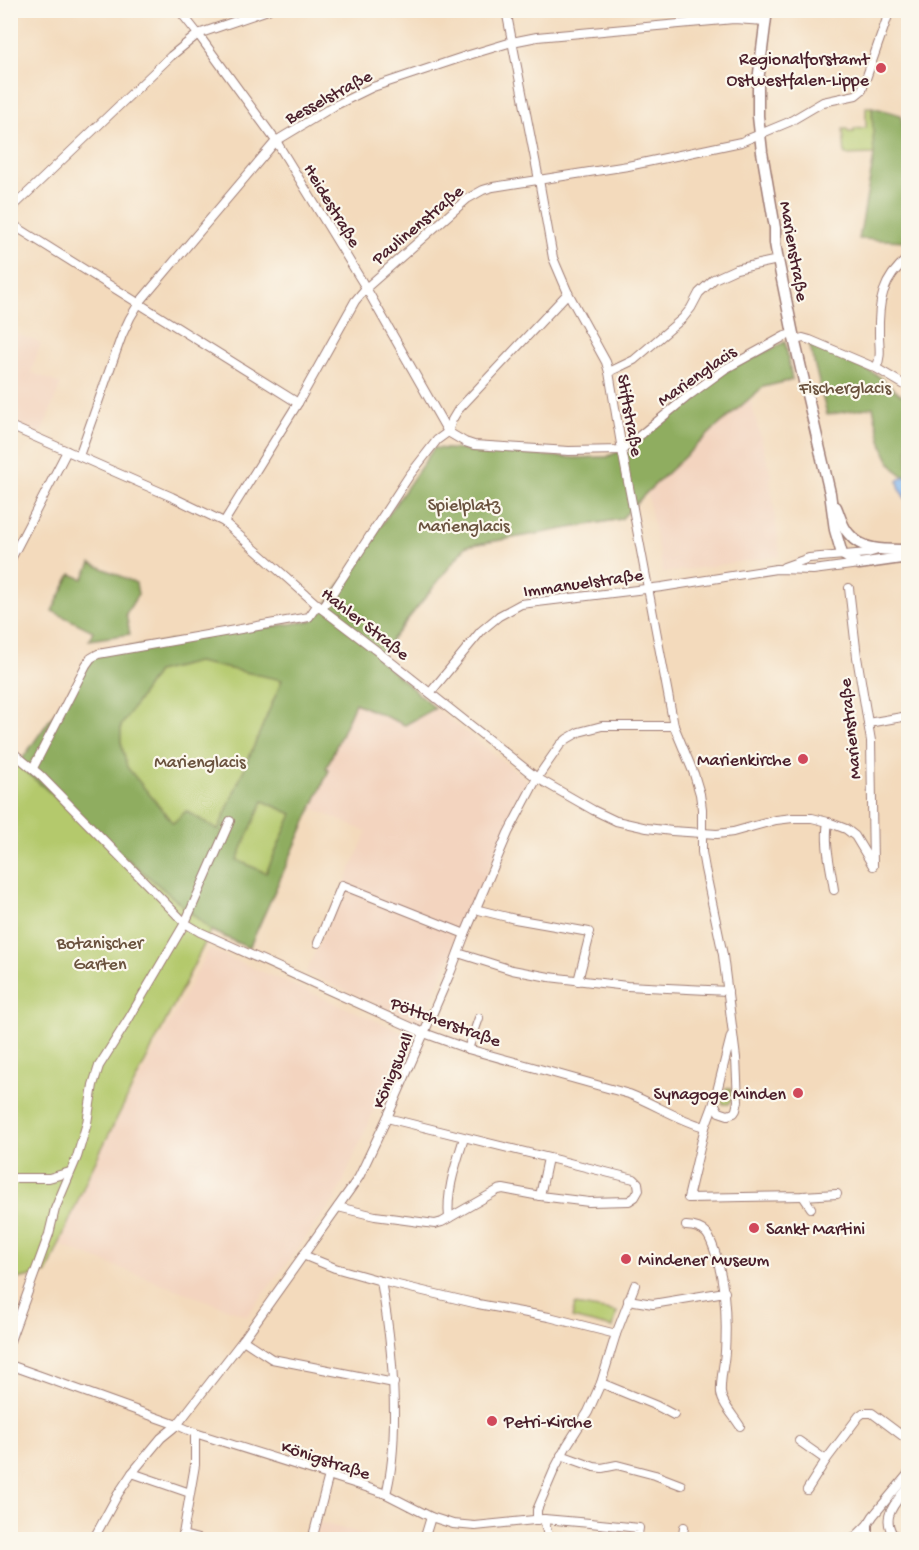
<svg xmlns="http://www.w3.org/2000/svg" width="919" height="1550" viewBox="0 0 919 1550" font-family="'Gochi Hand',sans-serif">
<rect width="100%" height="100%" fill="#fbf7ec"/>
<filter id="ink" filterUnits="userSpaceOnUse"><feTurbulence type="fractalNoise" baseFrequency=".0167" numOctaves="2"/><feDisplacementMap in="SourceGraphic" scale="12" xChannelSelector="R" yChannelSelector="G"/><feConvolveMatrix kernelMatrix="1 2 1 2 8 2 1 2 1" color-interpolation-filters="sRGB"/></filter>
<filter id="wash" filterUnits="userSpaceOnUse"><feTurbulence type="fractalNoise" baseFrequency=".008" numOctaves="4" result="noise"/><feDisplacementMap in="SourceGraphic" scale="24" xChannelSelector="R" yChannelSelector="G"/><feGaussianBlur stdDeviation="1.35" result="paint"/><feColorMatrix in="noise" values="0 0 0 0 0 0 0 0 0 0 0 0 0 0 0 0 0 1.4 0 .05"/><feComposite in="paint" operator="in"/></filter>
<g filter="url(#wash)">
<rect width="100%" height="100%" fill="#f3dabc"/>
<g fill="#f3d4bf">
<path d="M908,95v75l-7,-55z"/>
<path d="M10,332l31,11 -10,29 30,12 -20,50 -30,-13z"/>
<path d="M750,399l22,79 -2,1 10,77 -117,17 -16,-81 66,-62z"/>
<path d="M355,702l50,23 30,-17 92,72 -106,244 -115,-51 61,-141 -55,-24 17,-37 -3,-2z"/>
<path d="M209,949l198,85 -71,164 -89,118 -188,-71 31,-73z"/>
<path d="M314,1521l53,14 -1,4 -57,1z"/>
</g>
<g fill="#b4c96c" stroke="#7f744c" stroke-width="1.5">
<path d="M866,107h6l2,47 -29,1 -2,-26h4l1,3h6v-3l12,-1z"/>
<path d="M785,342l7,38 -29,7 -50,43 -66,62 -26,27 -155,27 -89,112 58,50 -30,17 -50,-22 -29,66 3,1 -80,178 -38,-17 -121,241 -43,101 -36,7v-522l8,6 78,-112 214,-31 9,-7 256,-156 31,-1 15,-7z"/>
<path d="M727,1088h4l1,10 -3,6h-6l-3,-9z"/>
<path d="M575,1305l42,7 -4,16 -41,-10z"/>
</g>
<g fill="#8fad60" stroke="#6c6646" stroke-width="1.5" fill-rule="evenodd">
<path d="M872,107l29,8 7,55v71l-49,-2 15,-83z"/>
<path d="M785,342l7,38 -29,7 -50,43 -66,62 -26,27 -155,27 -89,112 58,50 -30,17 -50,-22 -29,66 3,1 -80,178 -38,-18 -193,-165 79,-113 214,-31 9,-7 114,-166 142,10 31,-1 15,-7 102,-78zM197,662l85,18 -64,150 -32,-19 -13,12 -46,-56 -6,-25v-16l36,-54zM263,801l29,13 -26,59 -29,-13z"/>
<path d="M809,342l68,33 24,20 7,2v81c-25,-10 -29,-47 -35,-71l-46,8z"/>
<path d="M91,563l45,20 2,11 -12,20 4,20 -41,6 4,-9 -41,-20 19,-37 12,5z"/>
</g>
<path fill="#80b5ee" stroke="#656a8c" stroke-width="1.5" d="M904,476l4,2v25l-8,-13 -2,-9z"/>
</g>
<g filter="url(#ink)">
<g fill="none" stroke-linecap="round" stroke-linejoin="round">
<g stroke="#9e7c74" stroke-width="10">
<g id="minor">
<path d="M179,10l19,24 78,107 90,147 82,144 17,10 9,3 95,6 53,-1 69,-56 34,-25 60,-33 8,-2"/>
<path d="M506,10l33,170 14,78 15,35 38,69 3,10 13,78 52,276 20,48 6,20 2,15v43l3,17 18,86 13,103 2,43 -2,9 -2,3 -6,2 -9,-3 -5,-9"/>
<path d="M10,210l8,-8 153,-146 27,-22 70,-24"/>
<path d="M10,223l288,180"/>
<path d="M795,340l8,-2 7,2 66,28 32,19"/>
<path d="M876,368c6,-11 3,-22 3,-33 -1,-33 3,-56 29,-77"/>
<path d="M609,372l25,-12 49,-42 8,-10 8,-15 15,-14 22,-10 42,-9"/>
<path d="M10,426l162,71 52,25 98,87 55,42 160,127 56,32 23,11 31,7 25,3 45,3 16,-2 43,-12 17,-2h19l16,4 18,7 9,7 18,30"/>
<path d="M448,432l4,-12 6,-10 110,-117"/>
<path d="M79,456l43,-121 8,-17 9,-15 137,-162 58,-35 39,-19 96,-32 43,-13 25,-5 197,-18 31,2"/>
<path d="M224,522l74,-119 57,-102 11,-13 101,-89 16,-9 10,-3 135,-21 113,-24 48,-20 34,-20 33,-7 6,-5 28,-80"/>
<path d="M10,561l57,-110"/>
<path d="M784,567l25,-9 59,-5 10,-3"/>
<path d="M849,588l8,69 14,84 2,123"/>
<path d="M322,609l87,-133 28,-36 11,-8"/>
<path d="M430,693l51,-62 18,-15 22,-12 141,-17 114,-18 37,1 46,-6"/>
<path d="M868,723l40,-7"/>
<path d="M10,750l30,25 145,148 15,9 224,101 44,16 161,45c26,10 49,26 76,33"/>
<path d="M33,768l53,-103 5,-7 7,-4 211,-37 9,-13"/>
<path d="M828,822c-4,22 3,46 6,68"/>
<path d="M475,909l40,10 74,13"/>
<path d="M318,943l24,-58 123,49"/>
<path d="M458,953l54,17 37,7 78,9 101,5"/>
<path d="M578,981l11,-43"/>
<path d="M731,1036l-17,67 -9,24 -17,71 115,-2 34,-2"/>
<path d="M468,1049l11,-31"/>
<path d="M10,1178h39l21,-6"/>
<path d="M540,1196l8,-38"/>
<path d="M803,1196l8,12"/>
<path d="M338,1207l37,9 60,8 7,-2 56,-32 5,-1 37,7 49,6 40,-1 6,-4 4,-7 -1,-7 -4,-4 -247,-61"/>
<path d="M449,1218c-3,-27 7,-54 15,-80"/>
<path d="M686,1226c22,1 24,11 30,29 10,32 11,64 9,97 -1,14 -5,28 -4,41 1,11 13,23 19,33"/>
<path d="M303,1255l32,13 46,13 97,23 71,13 67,17"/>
<path d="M381,1281c8,45 13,89 13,134 0,27 -1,53 -8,79"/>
<path d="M628,1300l25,4 72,-12"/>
<path d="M243,1340l29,19 122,24"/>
<path d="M10,1341l39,-107 6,-25 22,-52 10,-34 6,-38 6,-19 29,-46 57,-97 45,-102"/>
<path d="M10,1365l167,60 18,8 165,52 26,9 45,23 22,7 22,2 69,-7 46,4 49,5 -2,12"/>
<path d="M601,1383l56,23 17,9"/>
<path d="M799,1441l27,19"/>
<path d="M561,1455l33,12 8,1 15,-3 38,10 26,10"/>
<path d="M132,1473l58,20"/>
<path d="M807,1490l19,-30 33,-44 4,-3h9l36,27"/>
<path d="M544,1519l5,21"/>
<path d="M537,1520v-10l18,-42 11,-21 22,-35 13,-29 15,-49 19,-49"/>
<path d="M868,1524v10l1,6"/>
<path d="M183,1535l19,5"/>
<path d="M93,1540l25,-46 14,-21 29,-35 16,-13 66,-85 116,-163 28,-59 64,-147 14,-37 43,-101 29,-55 23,-33 7,-6 12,-7 23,-6h72"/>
<path d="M182,1540l13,-75v-32"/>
<path d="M312,1540l17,-65"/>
<path d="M424,1540l7,-23"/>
<path d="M682,1540l2,-13"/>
<path d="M852,1540l16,-16 5,-8 35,-42"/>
<path d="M897,1540c-19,-22 -2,-36 11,-54"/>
</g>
</g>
<g stroke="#9e7c74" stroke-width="13">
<g id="tertiary">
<path d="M767,10l-9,71v35l4,36 13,76v15l3,17 15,74 37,159 5,37 7,24 17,10 49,-7"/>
<path d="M836,507c4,9 6,20 13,27 14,18 39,16 59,16"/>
</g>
</g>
<use href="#minor" stroke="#fff" stroke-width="8"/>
<use href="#tertiary" stroke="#fff" stroke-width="10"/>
</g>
</g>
<g fill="#d1495b" stroke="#fbf7ec" stroke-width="2">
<circle cx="881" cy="68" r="6"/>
<circle cx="803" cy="759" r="6"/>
<circle cx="798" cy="1093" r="6"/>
<circle cx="754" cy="1228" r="6"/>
<circle cx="626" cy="1259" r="6"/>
<circle cx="492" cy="1421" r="6"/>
</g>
<g text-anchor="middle" stroke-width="4.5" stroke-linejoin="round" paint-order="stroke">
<g font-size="18" fill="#4a1f2b" stroke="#fbf7ec" text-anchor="end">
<text x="869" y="64">Regionalforstamt<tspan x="869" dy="21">Ostwestfalen-Lippe</tspan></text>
<text x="791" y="765">Marienkirche</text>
<text x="786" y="1099">Synagoge Minden</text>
<text x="766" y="1234" text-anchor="start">Sankt Martini</text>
<text x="638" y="1265" text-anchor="start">Mindener Museum</text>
<text x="504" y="1427" text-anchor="start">Petri-Kirche</text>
</g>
<g font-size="18" fill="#4a1f2b" stroke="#fbf7ec">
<text transform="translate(328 96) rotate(-28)" y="6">Besselstraße</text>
<text transform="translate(333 205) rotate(59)" y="6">Heidestraße</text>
<text transform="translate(417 224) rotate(-40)" y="6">Paulinenstraße</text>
<text transform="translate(795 251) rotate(80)" y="6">Marienstraße</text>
<text transform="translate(696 375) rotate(-35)" y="6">Marienglacis</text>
<text transform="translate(631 415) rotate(80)" y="6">Stiftstraße</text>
<text transform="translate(583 582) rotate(-8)" y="6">Immanuelstraße</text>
<text transform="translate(366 623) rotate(38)" y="6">Hahler Straße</text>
<text transform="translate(849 729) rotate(-96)" y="6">Marienstraße</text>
<text transform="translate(446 1021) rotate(20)" y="6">Pöttcherstraße</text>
<text transform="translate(392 1070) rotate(-67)" y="6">Königswall</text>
<text transform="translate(326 1459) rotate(18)" y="6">Königstraße</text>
</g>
<g font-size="18" fill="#6a523e" stroke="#fbf7ec">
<text x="845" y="393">Fischerglacis</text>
<text x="464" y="510">Spielplatz<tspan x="464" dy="21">Marienglacis</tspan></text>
<text x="200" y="767">Marienglacis</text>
<text x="100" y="948">Botanischer<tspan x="100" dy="21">Garten</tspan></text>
</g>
</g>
<rect width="919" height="1550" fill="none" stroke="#fbf7ec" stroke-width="36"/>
</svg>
